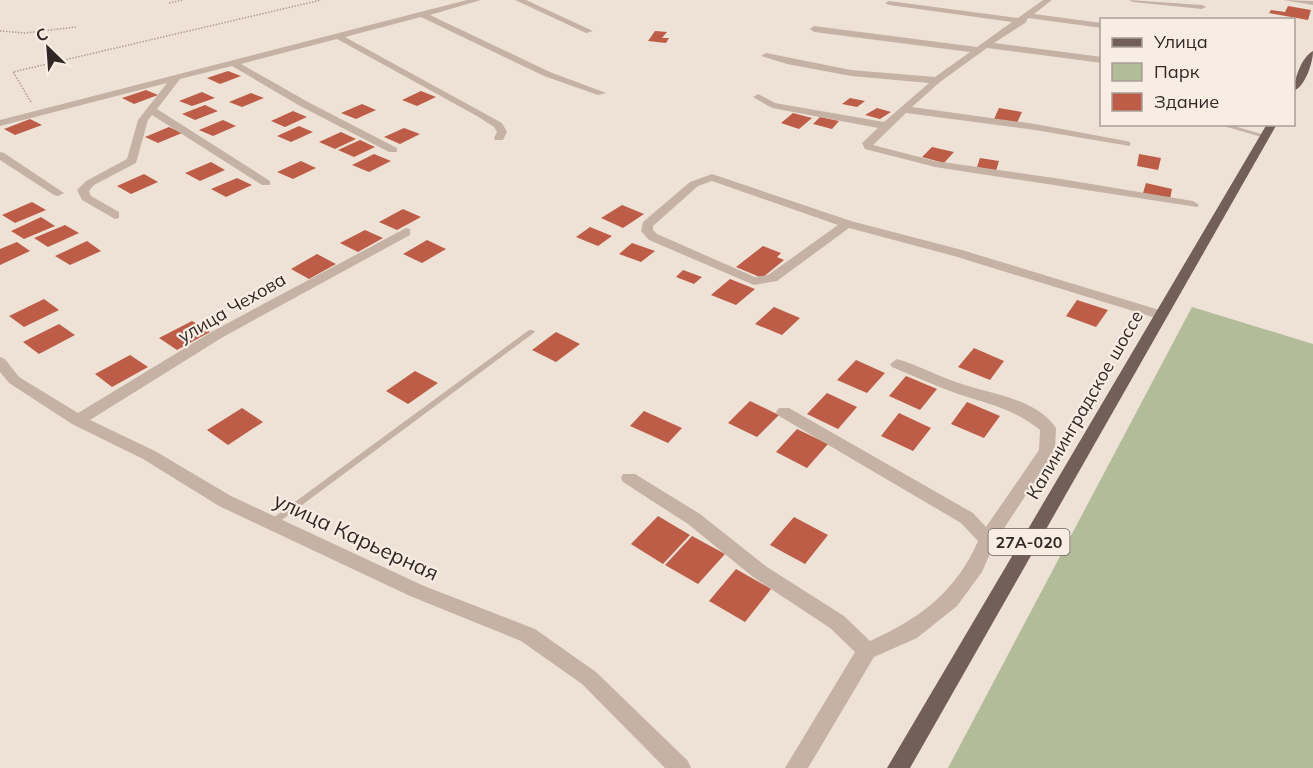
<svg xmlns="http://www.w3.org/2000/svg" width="1313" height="768" viewBox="0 0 1313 768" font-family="Mulish,sans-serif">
<rect width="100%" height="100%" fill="#eee2d7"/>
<path fill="#b2bc99" d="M1192,307l121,37v424h-365z"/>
<g fill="#bd5d47">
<path d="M1288,6l23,4 -3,10 -39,-7 2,-3 14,2z"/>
<path d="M655,31l12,1 -5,6h7l-3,5 -18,-2z"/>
<path d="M228,71l13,5 -21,8 -13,-6z"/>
<path d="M146,90l12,5 -24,9 -12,-6z"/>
<path d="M421,91l15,6 -19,9 -15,-6z"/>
<path d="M202,92l13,6 -23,8 -13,-5z"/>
<path d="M251,93l13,5 -22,9 -13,-5z"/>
<path d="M850,98l15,3 -8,6 -15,-3z"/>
<path d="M362,104l14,6 -20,9 -15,-6z"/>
<path d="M205,105l13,6 -23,9 -13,-6z"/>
<path d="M877,108l14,4 -11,7 -15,-4z"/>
<path d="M999,108l23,4 -5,11 -23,-4z"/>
<path d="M293,111l14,6 -22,10 -14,-6z"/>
<path d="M793,113l19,5 -13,11 -18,-6z"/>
<path d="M820,117l19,4 -7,8 -19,-5z"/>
<path d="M30,119l12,6 -27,10 -11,-6z"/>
<path d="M223,120l13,6 -23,10 -14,-6z"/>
<path d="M299,126l14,6 -22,10 -14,-6z"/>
<path d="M169,127l13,6 -24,10 -13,-6z"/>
<path d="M404,128l16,6 -20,10 -16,-7z"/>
<path d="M341,132l15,7 -21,10 -16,-7z"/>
<path d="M360,140l15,7 -21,10 -16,-7z"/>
<path d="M932,147l22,5 -10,11 -22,-6z"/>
<path d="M374,154l17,7 -22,11 -17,-7z"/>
<path d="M1139,154l22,4 -3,12 -21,-4z"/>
<path d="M980,158l19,3 -3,10 -19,-4z"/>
<path d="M301,161l15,7 -23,11 -16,-7z"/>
<path d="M211,162l14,8 -25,11 -15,-8z"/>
<path d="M144,174l14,8 -27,12 -14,-8z"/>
<path d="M237,178l15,7 -26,12 -15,-8z"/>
<path d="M1146,183l26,6 -2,10 -27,-6z"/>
<path d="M32,202l14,8 -31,13 -13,-8z"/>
<path d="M622,205l22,9 -21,14 -22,-10z"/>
<path d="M403,209l18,8 -24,13 -18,-8z"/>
<path d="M41,217l14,9 -31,13 -13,-8z"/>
<path d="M65,225l14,8 -31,14 -14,-9z"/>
<path d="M590,227l22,9 -14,10 -22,-9z"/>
<path d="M365,230l18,8 -25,14 -18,-9z"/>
<path d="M427,240l19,9 -24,14 -19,-9z"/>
<path d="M87,241l14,10 -31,14 -15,-9z"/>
<path d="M17,242l13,9 -30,14v-16z"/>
<path d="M632,243l23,8 -14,11 -22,-8z"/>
<path d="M763,246l18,7 -4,4 7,3 -22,18 -26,-11z"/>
<path d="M317,254l19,10 -27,15 -18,-10z"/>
<path d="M683,270l19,7 -8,7 -18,-7z"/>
<path d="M730,279l25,10 -19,16 -25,-10z"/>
<path d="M44,299l15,11 -35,17 -15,-11z"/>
<path d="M1077,300l31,10 -12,17 -30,-11z"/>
<path d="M774,307l26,11 -18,17 -27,-11z"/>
<path d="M192,321l18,11 -33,18 -18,-12z"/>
<path d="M59,324l16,11 -36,19 -16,-12z"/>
<path d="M556,332l24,12 -24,18 -24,-12z"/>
<path d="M974,348l30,13 -14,19 -32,-13z"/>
<path d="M130,355l18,12 -36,20 -17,-13z"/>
<path d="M856,360l29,13 -18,20 -30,-13z"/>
<path d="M415,371l23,12 -30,21 -22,-13z"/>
<path d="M906,376l31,13 -17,21 -31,-14z"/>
<path d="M827,393l30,14 -19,22 -31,-15z"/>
<path d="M750,401l29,14 -22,22 -29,-14z"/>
<path d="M967,402l33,14 -16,22 -33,-14z"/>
<path d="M242,408l21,14 -35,23 -21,-15z"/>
<path d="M644,411l38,17 -14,15 -38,-17z"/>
<path d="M899,413l32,15 -18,23 -32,-15z"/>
<path d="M797,429l31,15 -21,24 -31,-16z"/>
<path d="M658,516l32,19 -27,29 -32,-20z"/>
<path d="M794,517l34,18 -23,29 -35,-19z"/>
<path d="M692,536l33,18 -27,30 -33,-19z"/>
<path d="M736,569l35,20 -26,33 -36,-21z"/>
</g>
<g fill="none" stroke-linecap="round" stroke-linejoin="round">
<g stroke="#b19c8f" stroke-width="1.5" stroke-dasharray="1.5 1.5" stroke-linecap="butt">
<path d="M169,3l14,-3"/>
<path d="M0,31l25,2 51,-6"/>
<path d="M31,102l-18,-30 308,-72"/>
</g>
<g fill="#c5b2a5" fill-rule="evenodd">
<path d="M1217,124h10l41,12 -3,2z"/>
<path d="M529,330h4l2,2 -260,193 -3,1 -3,-1 -1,-2 1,-2z"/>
</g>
<g fill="#c5b2a5" fill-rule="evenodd">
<path d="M467,0h14l-51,15 120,57 56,21 -8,2 -54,-19 -123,-59 -76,20 157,86 5,9 -4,8h-8l-1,-2 3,-6 -3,-5 -17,-11 -140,-77 -96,25 67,38 89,46v4h-8l-89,-46 -68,-40 -52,13 -23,30 113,72v4h-8l-110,-70 -4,5 -12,43 -42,22 -5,6 2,5 28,16v6l-4,1 -33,-19 -5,-10 9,-9 41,-22 11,-39 29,-37 -167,43v-6z"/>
<path d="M515,0h11l67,31 -7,2z"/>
<path d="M1043,0h9l-18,14 68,9v5l-74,-10 -3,5 -31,20 108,14v6l-115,-15 -47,34 -28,25 123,17 91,17 4,1v4l-95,-16 -129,-17 -33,32 62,16 126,18 132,22 6,4 -2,2 -262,-40 -70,-18 -3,-6 16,-15 -106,-20 -19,-11 5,-3 17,9 109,19 45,-39 -78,-7 -64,-12 -26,-8 5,-3 85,17 84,7 35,-25 -156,-20 -4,-3 4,-3 163,21 35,-25 -123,-17 -4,-2 4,-2 129,17z"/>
<path d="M1129,0l73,5 4,2 -4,2 -69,-7z"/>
<path d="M1283,0l30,1v4z"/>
<path d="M0,152l4,1 60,40 -6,3 -4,-1 -54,-35z"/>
<path d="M712,174l139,47 111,29 204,62 2,3 -2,3h-10l-202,-62 -105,-28 -72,53 -23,4 -105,-45 -8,-9 2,-9 47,-40zM712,181l126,44 -70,50 -13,2 -98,-43 -4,-4v-4l45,-40z"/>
<path d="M406,228l4,1v6l-187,102 -133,83 65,31 76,45 193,90 111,43 61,43 92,89 3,7h-26l-83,-84 -61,-43 -111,-45 -191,-90 -76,-47 -71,-35 -63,-41 -9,-11v-15l5,2 14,18 59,36 135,-82z"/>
<path d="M897,359c21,6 41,17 62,24 30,11 78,15 97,45l-1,23 -60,91 -13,30 -25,34 -40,32 -43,19 -66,111h-23l70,-116 -25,-24 -77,-51 -65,-53 -65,-42 -2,-4 2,-4h12l65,40 67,53 77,49 26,25c49,-22 86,-49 108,-100l-17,-18 -182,-107 -3,-4 3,-4h10l184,105 13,14 53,-77 1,-20c-25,-21 -52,-26 -82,-36 -22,-8 -44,-18 -66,-27l-2,-3z"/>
</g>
<g fill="#725f57" fill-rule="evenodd">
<path d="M1313,51c0,12 -8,35 -19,40 0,-13 8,-34 19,-40z"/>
<path d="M1267,124h10l-367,644h-23z"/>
</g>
</g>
<g text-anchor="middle" stroke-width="4.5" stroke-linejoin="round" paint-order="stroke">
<rect fill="#f7ede3" stroke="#6c635e" stroke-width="1.5" x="988.5" y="529" width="81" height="26" rx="4.5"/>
<g font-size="16" font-weight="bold" fill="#312825">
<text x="1029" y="548">27А-020</text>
</g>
<g font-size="18" fill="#312825" stroke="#f7ede3">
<text transform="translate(232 308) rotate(-30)" y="6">улица Чехова</text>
<text transform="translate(1085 405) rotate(-60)" y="6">Калининградское шоссе</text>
</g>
<g font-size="21" fill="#312825" stroke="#f7ede3">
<text transform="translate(356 537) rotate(25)" y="7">улица Карьерная</text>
</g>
</g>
<rect x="1100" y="18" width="195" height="108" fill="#f7ede3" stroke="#a89e97" stroke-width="1.5"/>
<rect x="1112" y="38" width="30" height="9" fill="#725f57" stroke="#a89e97" stroke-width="1.5"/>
<text x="1154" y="48" font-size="18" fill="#312825">Улица</text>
<rect x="1112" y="63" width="30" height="18" fill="#b2bc99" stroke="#a89e97" stroke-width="1.5"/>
<text x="1154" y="78" font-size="18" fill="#312825">Парк</text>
<rect x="1112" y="93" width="30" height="18" fill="#bd5d47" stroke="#a89e97" stroke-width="1.5"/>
<text x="1154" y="108" font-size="18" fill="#312825">Здание</text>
<g transform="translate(48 48) rotate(335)" stroke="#f7ede3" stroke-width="4.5" paint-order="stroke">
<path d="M0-4.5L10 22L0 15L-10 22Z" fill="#312825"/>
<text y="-9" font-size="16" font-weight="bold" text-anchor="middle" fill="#312825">С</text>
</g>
</svg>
